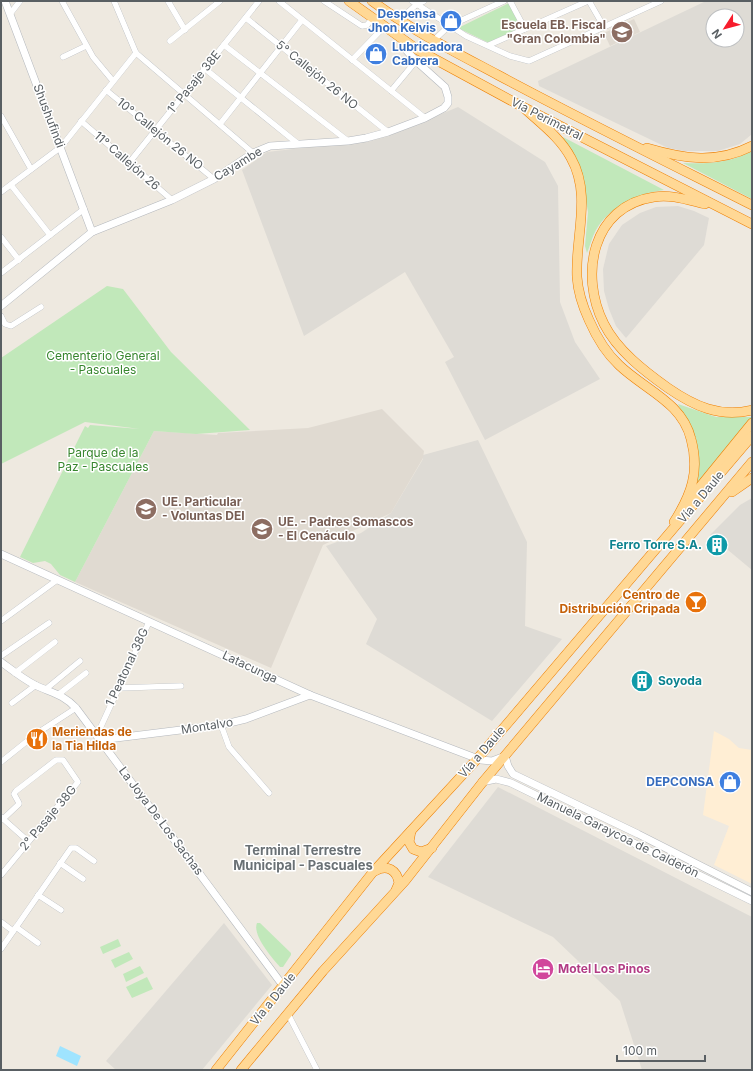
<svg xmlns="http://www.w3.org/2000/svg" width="753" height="1071" viewBox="0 0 753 1071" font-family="Inter,sans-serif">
<rect width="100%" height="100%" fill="#eee9e0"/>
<path fill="#ffeed4" d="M714,731l15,8 10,9 13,2v134l-38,-19 15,-39 -26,-11z"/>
<g fill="#dedbd5" fill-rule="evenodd">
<path d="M706,1h46v133l-12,10 -22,7h-34l-16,-3 -129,-62 -1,-5zM713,16h24v24h-24z"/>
<path d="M458,107l87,55 13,24 2,116 15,40 25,37 -115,61 -40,-78 9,-5 -49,-85 -101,64 -62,-166 25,-18 104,-12 20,-5z"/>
<path d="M678,206l16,5 15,7 -5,27 -78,93 -10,-12 -7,-17 -5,-18 -1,-22 6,-25 13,-19 18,-12 16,-6z"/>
<path d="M478,440l49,102 -2,84 37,13 -70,82 -126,-77 11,-25 -51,-73 35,-13 30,-20 32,-54v-4z"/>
<path d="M752,498v72l-42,-35 30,-30z"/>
<path d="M498,787l254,130v153h-110l-22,-69 -67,-64 -125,-60z"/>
<path d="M224,923l48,62 -70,85h-86l-10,-9z"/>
</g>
<g fill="#e0dad1">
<path d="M634,19l6,13 -30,14 -6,-13z"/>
<path d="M382,409l42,42 -1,7 -32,55 -68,32 -52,123 -196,-86 79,-151 63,4 1,-2 90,-5z"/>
</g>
<g fill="#c1e8ba">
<path d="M509,3l13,24 -33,16 -31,-15z"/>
<path d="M563,137l101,53c-26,3 -55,17 -68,40 -4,7 -6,16 -9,23l-2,-7 3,-34 -8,-44z"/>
<path d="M752,151v48l-69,-36c25,1 47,0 69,-12z"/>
<path d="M107,286l16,3 48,63 79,78 -54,4 -42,-3 -79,151 -15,-7 -9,-11 -6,-3 -12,2 -13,-6 65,-131 3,2 2,-3 50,4 -55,-7 -84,42v-106z"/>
<path d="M678,404l38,13h36v2l-59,73 4,-45z"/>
<path d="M257,923h3l31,30v2l-8,12h-3c-8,-9 -28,-32 -23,-44z"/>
<path d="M118,939l3,7 -18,8 -3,-7z"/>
<path d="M129,952l4,7 -18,9 -4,-8z"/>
<path d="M140,966l4,7 -18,9 -3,-8z"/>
<path d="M147,977l6,12 -21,9 -6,-11z"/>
</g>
<path fill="#9fe4ff" d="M60,1046l21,10 -4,10 -21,-10z"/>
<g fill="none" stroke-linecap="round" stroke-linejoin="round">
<g stroke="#b4b8bd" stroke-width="6">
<g id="minor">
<path d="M62,1l31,56 20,24"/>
<path d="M114,1l22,52 117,100"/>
<path d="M168,1l17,29"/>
<path d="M279,1l146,117"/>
<path d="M324,1l38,25 5,-1 5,-6"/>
<path d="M412,1l54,35 44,20 19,5 132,-60"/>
<path d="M510,1l15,28"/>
<path d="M589,1l15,26"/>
<path d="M10,14l10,-13"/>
<path d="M246,18l142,114"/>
<path d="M399,20l17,-15 8,-4"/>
<path d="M434,40l15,-14 55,-25"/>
<path d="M170,41l50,-40"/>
<path d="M224,45l124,96"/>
<path d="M489,45l99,-44"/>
<path d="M63,57l23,-11"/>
<path d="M352,60l32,-33"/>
<path d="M204,68l93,75"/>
<path d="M106,90l108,89"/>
<path d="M391,91l25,-30"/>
<path d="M1,116l30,53"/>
<path d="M81,121l91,79"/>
<path d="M220,124l82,-104"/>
<path d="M129,163l130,-162"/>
<path d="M11,185l39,50"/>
<path d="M1,192l60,-45 75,-94"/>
<path d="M1,237l18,23"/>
<path d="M1,273l83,-64"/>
<path d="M1,316l4,8 6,2 30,-19"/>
<path d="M1,621l56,-41"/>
<path d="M1,656l48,-33"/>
<path d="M15,673l40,-31"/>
<path d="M117,688l64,-2"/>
<path d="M46,689l34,-28"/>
<path d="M59,694l27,-21"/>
<path d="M12,703l24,-18"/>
<path d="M221,725l8,22 40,46"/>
<path d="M97,735l52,-113"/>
<path d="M1,762l35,-28 40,-26"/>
<path d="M1,817l27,24"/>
<path d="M60,863l23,16"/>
<path d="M1,875l77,-93 -15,-22h-7l-40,31 -2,3 5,9v1l-16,15"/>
<path d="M38,895l23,15"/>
<path d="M1,922l12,9"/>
<path d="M16,927l22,16"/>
<path d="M1,949l70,-101h5l18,13"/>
<path d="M288,1014l29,56"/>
</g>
</g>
<g stroke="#b4b8bd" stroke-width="8">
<g id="tertiary">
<path d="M5,1l87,231"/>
<path d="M1,306l91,-74 80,-32 42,-21 39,-26 17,-7 78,-5 18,-3 22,-6 37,-14 19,-10 4,-5v-6l-3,-10 -29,-26 -9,-10 -1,-9"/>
<path d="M1,554l309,141 171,65 11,1 13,-5 3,10 5,8 125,60 114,58"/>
<path d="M1,662c11,8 22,17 34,23 17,8 28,9 41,23l208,279"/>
<path d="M100,740l121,-15 25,-6 64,-24"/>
<path d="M482,782l14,-3 15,4 241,118"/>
</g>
</g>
<g stroke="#ee7f00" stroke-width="10">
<g id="trunk">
<path d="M349,1l69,49 105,57 229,117"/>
<path d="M372,1c39,29 83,51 126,74 84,45 169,87 254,130"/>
<path d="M523,107c17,16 37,30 48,51 21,37 4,79 6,119 1,15 6,30 12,43 7,16 17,33 30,45 26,25 63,37 72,74 9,33 0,56 -17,83"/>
<path d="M647,148c37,11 70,16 105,-2"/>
<path d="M705,204c-17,-4 -34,-10 -51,-7 -62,9 -75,78 -50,127 13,26 40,47 64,64 26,18 52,30 84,22"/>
<path d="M732,492l20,-14"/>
<path d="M690,499l62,-76"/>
<path d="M411,831l-2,11 4,7 8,3 11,-4"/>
<path d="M375,871c12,-7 22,-1 24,12l-3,7"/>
<path d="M216,1070l157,-198 105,-114 274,-322"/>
<path d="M241,1070l82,-99 82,-90 77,-98 270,-321"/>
</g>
</g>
<use href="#minor" stroke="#fff" stroke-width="5.5"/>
<use href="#tertiary" stroke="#fff" stroke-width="7"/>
<use href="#trunk" stroke="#ffd895" stroke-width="9"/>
</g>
<defs>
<g id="shop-disc" transform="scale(1.15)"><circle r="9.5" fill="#3f7fe0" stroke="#fff"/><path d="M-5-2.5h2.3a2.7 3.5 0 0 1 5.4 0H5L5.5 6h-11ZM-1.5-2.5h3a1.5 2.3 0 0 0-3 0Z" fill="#fff"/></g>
<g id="school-disc" transform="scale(1.15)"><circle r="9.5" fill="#8d6e63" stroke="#fff"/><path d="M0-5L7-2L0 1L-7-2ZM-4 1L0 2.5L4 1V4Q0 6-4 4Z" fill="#fff"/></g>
<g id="building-disc" transform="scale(1.15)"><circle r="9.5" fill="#0f9aa8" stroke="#fff"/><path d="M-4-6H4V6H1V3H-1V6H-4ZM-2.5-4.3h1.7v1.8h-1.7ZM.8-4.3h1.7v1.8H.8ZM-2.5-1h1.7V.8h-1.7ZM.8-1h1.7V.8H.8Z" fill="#fff"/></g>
<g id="bar-disc" transform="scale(1.15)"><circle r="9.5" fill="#e8710a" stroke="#fff"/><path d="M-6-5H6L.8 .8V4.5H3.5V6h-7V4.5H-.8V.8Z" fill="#fff"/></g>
<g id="restaurant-disc" transform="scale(1.15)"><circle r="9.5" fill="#e8710a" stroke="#fff"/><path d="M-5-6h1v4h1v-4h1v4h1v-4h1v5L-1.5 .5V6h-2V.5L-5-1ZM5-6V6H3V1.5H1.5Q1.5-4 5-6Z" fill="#fff"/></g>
<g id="hotel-disc" transform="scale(1.15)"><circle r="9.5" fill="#d1479c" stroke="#fff"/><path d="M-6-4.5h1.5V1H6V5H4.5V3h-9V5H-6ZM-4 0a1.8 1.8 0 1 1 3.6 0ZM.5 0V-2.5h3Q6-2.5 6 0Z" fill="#fff"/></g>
</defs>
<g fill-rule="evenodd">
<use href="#shop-disc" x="451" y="21"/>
<use href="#school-disc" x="622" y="32"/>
<use href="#shop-disc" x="376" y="54"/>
<use href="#school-disc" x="146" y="509"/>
<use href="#school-disc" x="262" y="529"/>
<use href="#building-disc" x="717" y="545"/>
<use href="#bar-disc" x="696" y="602"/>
<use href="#building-disc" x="642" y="681"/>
<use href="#restaurant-disc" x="37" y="739"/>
<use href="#shop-disc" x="730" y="782"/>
<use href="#hotel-disc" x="543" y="969"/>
</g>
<g text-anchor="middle" stroke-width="3" stroke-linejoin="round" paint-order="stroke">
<g font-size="12" font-weight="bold" fill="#366cbe" stroke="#fff" text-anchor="end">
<text x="436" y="18">Despensa<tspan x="436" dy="14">Jhon Kelvis</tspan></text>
<text x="392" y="51" text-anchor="start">Lubricadora<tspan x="392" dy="14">Cabrera</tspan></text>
<text x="714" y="786">DEPCONSA</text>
</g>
<g font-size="12" font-weight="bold" fill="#785e54" stroke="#fff" text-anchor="start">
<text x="606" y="29" text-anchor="end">Escuela EB. Fiscal<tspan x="606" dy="14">"Gran Colombia"</tspan></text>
<text x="162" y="506">UE. Particular<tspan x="162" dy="14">- Voluntas DEI</tspan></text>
<text x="278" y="526">UE. - Padres Somascos<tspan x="278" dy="14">- El Cenáculo</tspan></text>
</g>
<g font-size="12" fill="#595f63" stroke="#fff">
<text transform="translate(317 75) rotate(39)" y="4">5° Callejón 26 NO</text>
<text transform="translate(194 82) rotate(-51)" y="4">1° Pasaje 38E</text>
<text transform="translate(49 116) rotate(69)" y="4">Shushufindi</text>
<text transform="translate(547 119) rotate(27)" y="4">Vía Perimetral</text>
<text transform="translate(160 134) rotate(39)" y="4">10° Callejón 26 NO</text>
<text transform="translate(127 161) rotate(41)" y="4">11° Callejón 26</text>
<text transform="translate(238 164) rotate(-31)" y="4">Cayambe</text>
<text transform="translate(701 497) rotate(-50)" y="4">Vía a Daule</text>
<text transform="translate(127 667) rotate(-65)" y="4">1 Peatonal 38G</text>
<text transform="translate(250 667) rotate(25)" y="4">Latacunga</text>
<text transform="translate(207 726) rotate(-9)" y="4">Montalvo</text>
<text transform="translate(482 752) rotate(-49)" y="4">Vía a Daule</text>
<text transform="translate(48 818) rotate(-50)" y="4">2° Pasaje 38G</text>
<text transform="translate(161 821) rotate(53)" y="4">La Joya De Los Sachas</text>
<text transform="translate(618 835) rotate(26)" y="4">Manuela Garaycoa de Calderón</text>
<text transform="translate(273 999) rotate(-51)" y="4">Vía a Daule</text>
</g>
<g font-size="12" fill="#37862e" stroke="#fff">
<text x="103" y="360">Cementerio General<tspan x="103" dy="14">- Pascuales</tspan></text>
<text x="103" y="457">Parque de la<tspan x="103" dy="14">Paz - Pascuales</tspan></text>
</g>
<g font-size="12" font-weight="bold" fill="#0d838f" stroke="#fff" text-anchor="end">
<text x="702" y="549">Ferro Torre S.A.</text>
<text x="658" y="685" text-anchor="start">Soyoda</text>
</g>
<g font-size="12" font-weight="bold" fill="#c56008" stroke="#fff" text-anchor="end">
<text x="680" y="599">Centro de<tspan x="680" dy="14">Distribución Cripada</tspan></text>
<text x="52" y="736" text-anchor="start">Meriendas de<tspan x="52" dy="14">la Tia Hilda</tspan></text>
</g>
<g font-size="12" font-weight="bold" fill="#b23c85" stroke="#fff" text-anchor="start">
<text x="558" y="973">Motel Los Pinos</text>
</g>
<g font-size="13" font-weight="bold" fill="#6a7175" stroke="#fff">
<text x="303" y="855">Terminal Terrestre<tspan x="303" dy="15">Municipal - Pascuales</tspan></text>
</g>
</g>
<rect width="753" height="1071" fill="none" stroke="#595f63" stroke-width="4"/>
<g transform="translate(725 28) rotate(234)"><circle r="19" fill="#ffffff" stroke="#bdbfc1"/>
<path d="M0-3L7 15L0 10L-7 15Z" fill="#f71d2d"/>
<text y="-6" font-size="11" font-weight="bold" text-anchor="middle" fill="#595f63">N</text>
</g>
<path d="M617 1055v6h88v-6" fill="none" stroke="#595f63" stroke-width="2"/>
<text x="623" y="1055" font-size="12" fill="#595f63" stroke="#ffffff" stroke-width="3" paint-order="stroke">100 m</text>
</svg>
